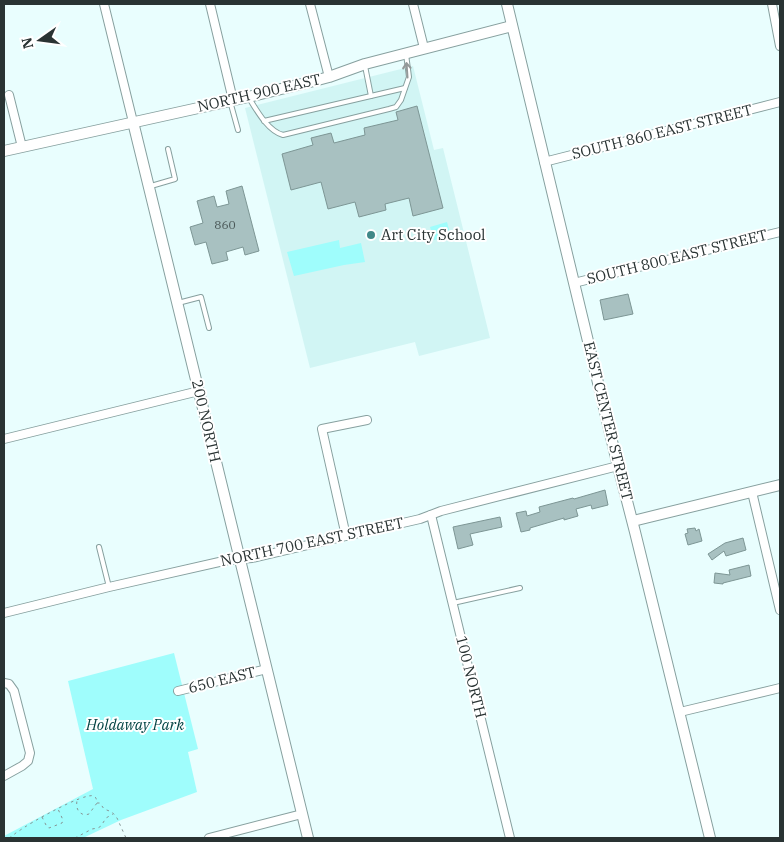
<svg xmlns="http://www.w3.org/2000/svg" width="784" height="842" viewBox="0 0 784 842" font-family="'IBM Plex Serif',serif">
<rect width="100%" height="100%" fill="#e9fefe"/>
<path fill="#d1f5f4" d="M413,66l21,84 9,-2 47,190 -71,18 -4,-14 -105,26 -65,-260z"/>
<g fill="#9ffdfc">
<path d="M447,222l4,15 -17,3 -4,-13z"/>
<path d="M339,240l1,8 21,-5 4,19 -21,3 -50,11 -7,-24z"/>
<path d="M174,653l24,96 -10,3 9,40 -76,28 -38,18h-79v-2l89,-47 -25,-108z"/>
</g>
<g fill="#a8c1c1" stroke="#7d9695">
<path d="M417,106l26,102 -30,8 -4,-18 -24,6 1,6 -27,7 -4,-15 -27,7 -7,-27 -30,8 -9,-36 31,-9 -2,-7 20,-5 3,10 31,-8 -1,-7 34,-8 -2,-8z"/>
<path d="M242,186l17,65 -14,4 -2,-8 -17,5 2,8 -16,4 -6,-22 -11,3 -5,-18 13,-4 -6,-22 17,-5 3,11 12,-3 -3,-13z"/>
<path d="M628,294l5,20 -29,6 -4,-20z"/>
<path d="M605,490l3,15 -16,4 -1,-4 -15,4 2,7 -14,4v-2l-34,10v2l-9,2 -5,-19 10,-2 1,5 13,-4 -1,-5 34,-9 1,1z"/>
<path d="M500,517l2,10 -32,7 3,11 -15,4 -5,-22z"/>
<path d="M695,528l1,3 3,-2 3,12 -14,4 -3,-11 3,-1 -1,-4z"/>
<path d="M743,538l3,12 -20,6 -2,-5 -12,9 -4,-6 17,-11z"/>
<path d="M749,565l2,11 -28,7v1l-9,-1 1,-10 15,2 -1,-5z"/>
</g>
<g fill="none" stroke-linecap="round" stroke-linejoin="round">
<g stroke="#87a09f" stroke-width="6">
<g id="lane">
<path d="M365,66l6,30"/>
<path d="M249,98c8,13 19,33 34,37l106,-26 7,-2 5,-7 8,-23 -3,-23"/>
<path d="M230,101l8,29"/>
<path d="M264,121l141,-33"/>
<path d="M151,186l24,-7 -7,-30"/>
<path d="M178,303l23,-6 8,31"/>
<path d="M99,547l10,40"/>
<path d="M453,603l67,-15"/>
</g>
</g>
<g stroke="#87a09f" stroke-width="10">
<g id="street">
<path d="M104,4l29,118"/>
<path d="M210,4l23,96"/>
<path d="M310,4l19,73"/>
<path d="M413,4l11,44"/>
<path d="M772,4l8,42"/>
<path d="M9,95l13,52"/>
<path d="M544,162l236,-60"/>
<path d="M574,283l206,-51"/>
<path d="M4,439l195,-48"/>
<path d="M752,492l28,118"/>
<path d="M431,515l79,323"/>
<path d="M346,536l-24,-107 45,-9"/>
<path d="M4,613l105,-26 119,-27 24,-2 94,-22 74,-17 21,-8 177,-45"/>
<path d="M4,683l5,1 5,7 16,62 -2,8 -6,5 -18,10"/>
<path d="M178,691l89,-22"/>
<path d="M680,712l100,-24"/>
<path d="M209,838l93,-24"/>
</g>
</g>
<g stroke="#87a09f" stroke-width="12">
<g id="secondary">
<path d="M507,4l111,462 17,66 75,306"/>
<path d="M133,122l175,716"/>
<path d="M4,151l244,-54 66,-16 15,-4 36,-13 147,-38"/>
<path d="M633,521l147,-36"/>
</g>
</g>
<g stroke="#869595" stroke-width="1" stroke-dasharray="2.5 4" stroke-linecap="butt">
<path d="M97,803h3l4,6 8,3 5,6 9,20"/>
<path d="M42,817l5,10 2,1 13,-5 1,-3 -5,-11"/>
<path d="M9,838c4,-2 6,-5 10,-7 9,-7 65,-39 75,-35 3,2 2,4 3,7l-8,11 -4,1c-8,-2 -9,-8 -8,-15"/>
<path d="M75,838l17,-9 6,-1 3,-2 5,-8 7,-4"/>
</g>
<use href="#lane" stroke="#fff" stroke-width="4"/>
<use href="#street" stroke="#fff" stroke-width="8"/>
<use href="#secondary" stroke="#fff" stroke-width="10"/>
</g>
<defs><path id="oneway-shaft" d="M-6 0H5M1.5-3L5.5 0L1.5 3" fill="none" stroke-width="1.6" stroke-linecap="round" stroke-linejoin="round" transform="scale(1.25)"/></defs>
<use stroke="#949999" href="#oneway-shaft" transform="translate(407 70) rotate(-94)"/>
<circle fill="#408888" stroke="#fff" stroke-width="2" cx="371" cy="235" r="5"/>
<g text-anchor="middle" stroke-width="4" stroke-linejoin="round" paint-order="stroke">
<g font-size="12" fill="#495656">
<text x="225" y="229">860</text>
</g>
<g font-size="15" fill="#293333" stroke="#fff">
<text transform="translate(259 93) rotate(-13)" y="5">NORTH 900 EAST</text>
<text transform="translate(662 132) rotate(-14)" y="5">SOUTH 860 EAST STREET</text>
<text transform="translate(677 257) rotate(-14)" y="5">SOUTH 800 EAST STREET</text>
<text transform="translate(206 421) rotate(77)" y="5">200 NORTH</text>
<text transform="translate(608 421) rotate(76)" y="5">EAST CENTER STREET</text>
<text transform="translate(312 542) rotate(-12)" y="5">NORTH 700 EAST STREET</text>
<text transform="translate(471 677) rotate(76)" y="5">100 NORTH</text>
<text transform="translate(222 680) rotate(-14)" y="5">650 EAST</text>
</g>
<g font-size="15" fill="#293333" stroke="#fff" text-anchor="start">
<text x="381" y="240">Art City School</text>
</g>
<g font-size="15" font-style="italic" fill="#014343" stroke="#fff">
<text x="135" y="730">Holdaway Park</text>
</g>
</g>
<rect width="784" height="842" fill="none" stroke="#293333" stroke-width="10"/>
<g transform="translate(40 40) rotate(256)" stroke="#ffffff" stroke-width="4" paint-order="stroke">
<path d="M0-4L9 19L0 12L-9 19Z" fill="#293333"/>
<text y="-8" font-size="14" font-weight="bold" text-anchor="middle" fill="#293333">N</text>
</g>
</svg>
